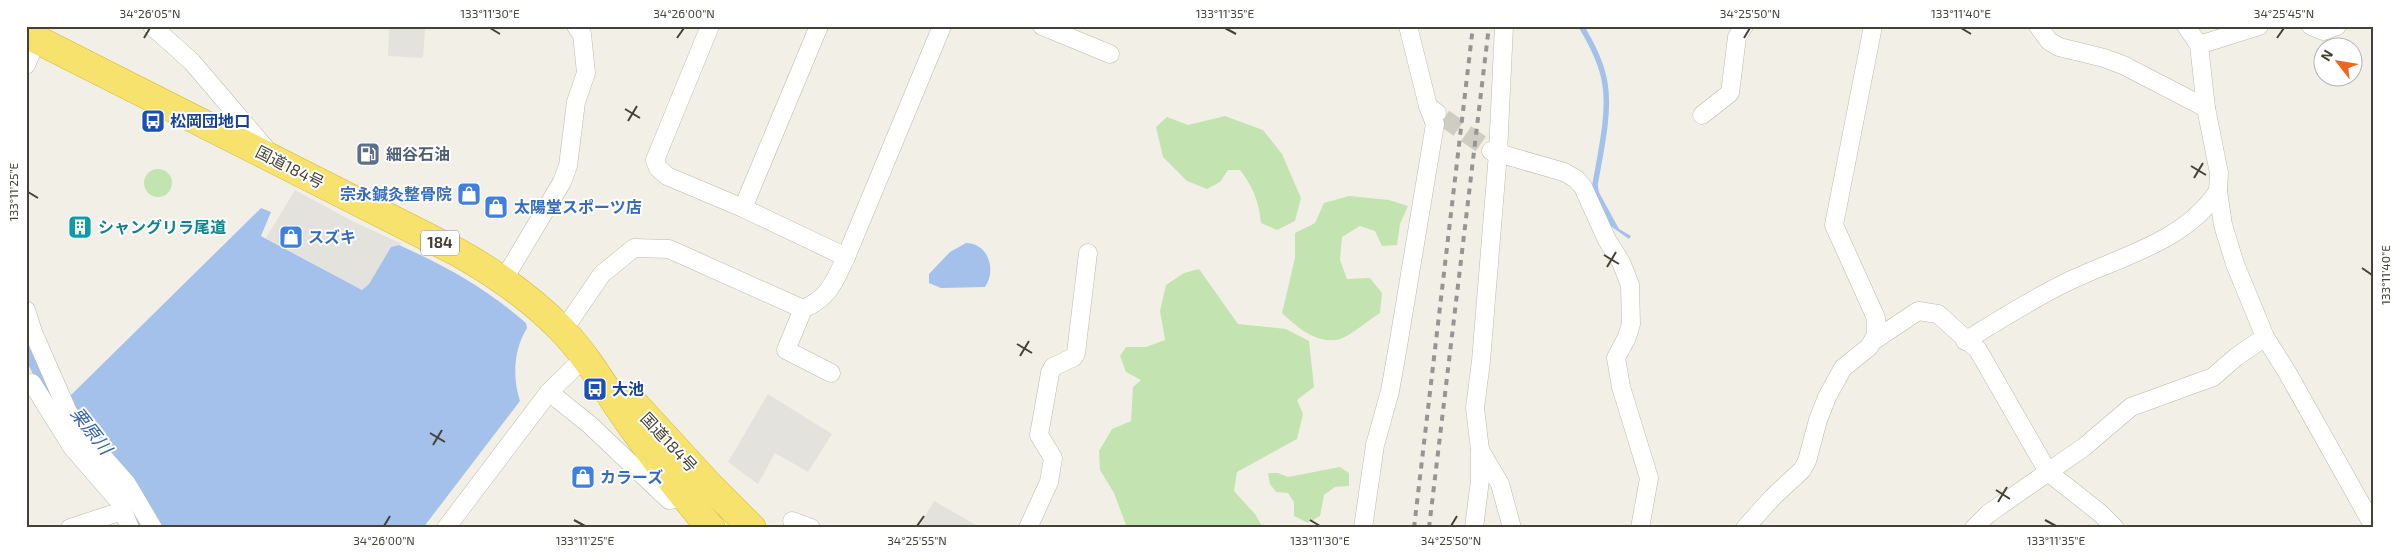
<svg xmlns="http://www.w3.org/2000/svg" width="2400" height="554" viewBox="0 0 2400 554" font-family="'Exo 2','Noto Sans JP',sans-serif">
<rect width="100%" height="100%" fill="#f2f0e6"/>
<g fill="#c3e4b0">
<path d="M1225,116l38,14 19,24 19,44 -6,23 -18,9 -16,-7c-2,-21 -8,-36 -21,-53h-12l-8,12 -13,7 -20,-8 -24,-24 -7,-30 11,-10 21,8z"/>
<circle cx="158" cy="183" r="14"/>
<path d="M1349,196l40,4 19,6 -8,18 -3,21 -15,1 -7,-15 -15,-5 -18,11 -2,23 7,19 23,-1 12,15 -2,20c-10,6 -31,24 -40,26 -23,6 -43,-12 -58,-26l13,-55v-25l20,-10 9,-20z"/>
<path d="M1199,269l39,55 48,5 23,12 5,46 -17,13 6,14 -6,25 -60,33 -3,19 21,23 8,14h-136l-13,-35 -14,-23 -1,-19 13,-22 19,-8 2,-34 8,-7 -15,-8 -6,-16 6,-9h20l19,-7 -5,-29 6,-26 18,-12z"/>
<path d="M1340,467l9,6v13l-14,1 -11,8 -4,21 -12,7 -14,-7v-14l-6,-9 -12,-1 -6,-8 -2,-11h10l10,4z"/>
</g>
<g fill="#e3e2dd">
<path d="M389,26l36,2 -2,30 -35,-2z"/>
<path d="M295,190l57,31 50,23 -11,3 -22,37 -7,6 -96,-52z"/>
<path d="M768,394l64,40 -24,38 -33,-19 -17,31 -30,-22z"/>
<path d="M934,501l44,25 -60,2z"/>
</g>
<g fill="#a4c1ec">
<path d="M1595,185l24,44 12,7 -2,3 -24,-17 -13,-32z"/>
<path d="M261,208l10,4 -10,24 101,54 7,-6 22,-37 8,-2c47,21 88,44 127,78l1,5c-13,21 -15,49 -7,73l-97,127h-266l-61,-84 -27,-47z"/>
<path d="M966,243c22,0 31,27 19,44l-44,1 -12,-5v-9l21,-22z"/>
<path d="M26,339l24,50 97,139h-13l-98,-148 -10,-20z"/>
</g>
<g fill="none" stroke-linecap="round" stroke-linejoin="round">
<path stroke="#a4c1ec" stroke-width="5.5" d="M1581,26c11,18 21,37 24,58 5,30 -5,71 -10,101l1,6"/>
<path stroke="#cfcdc3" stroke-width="18" stroke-dasharray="18 9" stroke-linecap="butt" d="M1444,118l47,33"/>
<g stroke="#bdbaa9" stroke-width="19">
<g id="street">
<path d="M152,26l40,36 75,88"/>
<path d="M710,26l-55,134 3,8 9,8 76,32 103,49"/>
<path d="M1042,26l68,28"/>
<path d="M1408,26l20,80 9,7"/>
<path d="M2038,26l11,15 10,6 45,11 19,7 83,43"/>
<path d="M2186,26l13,19 7,63 13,65 -1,18 5,34 12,39 30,73 22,35 87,155"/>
<path d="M2311,26l12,5 14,-5"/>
<path d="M2199,45l60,-19"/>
<path d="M26,65l11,-25"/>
<path d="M1702,115l28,-22 7,-56 7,-11"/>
<path d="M1491,151l73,21 12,7 7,8 24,53 14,22 9,23 1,39 -4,13 -11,21 5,29 28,91 -9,50"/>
<path d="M743,208l76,-182"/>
<path d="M504,279l58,-97 6,-16 8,-64 10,-29 -4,-39 -6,-8"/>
<path d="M803,309l-17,41 45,23"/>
<path d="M26,310l7,22 35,80 15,22 44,50 26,44"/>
<path d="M563,331l39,-57 32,-26 35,1 134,60c27,-12 31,-27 43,-52l96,-231"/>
<path d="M1873,341l45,-30 20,3 40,36 70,122 52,41 15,15"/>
<path d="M1965,341c34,-21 67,-42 102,-59 52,-25 118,-40 151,-91"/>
<path d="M32,383l40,64 46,53 12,28"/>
<path d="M549,392l41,33 79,75 15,-2"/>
<path d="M1480,450l20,34 12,44"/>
<path d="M792,521l19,7"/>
<path d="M70,528l52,-17"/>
<path d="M446,528l103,-136 36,-35"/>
<path d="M1028,528l21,-46 4,-24 -14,-23 11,-62 3,-6 21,-10 2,-4 12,-100"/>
<path d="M1363,528l12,-83 15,-54 8,-45 37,-222 -7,-18"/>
<path d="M1474,528l6,-48v-30l-5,-42 6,-47 17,-208 6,-127"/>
<path d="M1745,528l28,-31 29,-27 5,-9 11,-41 9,-23 16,-29 26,-21 7,-12v-17l-42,-93 39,-199"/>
<path d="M1974,528l14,-14 96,-67 47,-40 82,-30 23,-20 29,-20"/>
</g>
</g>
<g stroke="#d5b93d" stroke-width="29">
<g id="highway">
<path d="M26,34l433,219c39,22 73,46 103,77 25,26 43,58 63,87 27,38 55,76 86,111"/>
<path d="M632,401l77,84 43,43"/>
</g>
</g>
<use href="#street" stroke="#fff" stroke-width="18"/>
<use href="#highway" stroke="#f6e26c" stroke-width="28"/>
<g stroke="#959595" stroke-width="4" stroke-dasharray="6 6" stroke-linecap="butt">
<path d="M1414,528l59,-502"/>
<path d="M1429,528l60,-502"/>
</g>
</g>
<path fill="none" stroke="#444135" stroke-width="2" d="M490,28l10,6M1225,28l11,6M1961,28l10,6M144,38l6,-10M677,38l7,-10M1744,38l6,-10M2277,38l7,-10M625,109l15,9M628,121l9,-15M2191,166l15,9M2194,178l9,-15M28,192l10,6M1604,255l15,9M1607,267l9,-15M2362,268l10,7M1017,344l15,9M1020,356l9,-15M430,433l15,9M433,445l9,-15M1996,490l14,9M1998,502l9,-15M574,520l11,6M1310,520l10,6M2045,520l11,6M384,526l6,-10M917,526l7,-10M1451,526l6,-10"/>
<defs>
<g id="bus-square" transform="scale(1.25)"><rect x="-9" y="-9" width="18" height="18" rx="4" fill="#1a4fb4" stroke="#fff"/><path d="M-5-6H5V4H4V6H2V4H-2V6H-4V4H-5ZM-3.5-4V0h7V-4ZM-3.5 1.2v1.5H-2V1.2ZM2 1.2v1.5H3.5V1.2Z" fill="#fff"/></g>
<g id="fuel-square" transform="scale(1.25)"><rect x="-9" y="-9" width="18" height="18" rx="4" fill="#5c6f8a" stroke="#fff"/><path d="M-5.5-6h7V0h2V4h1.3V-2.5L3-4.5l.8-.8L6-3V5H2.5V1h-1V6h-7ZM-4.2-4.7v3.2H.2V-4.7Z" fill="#fff"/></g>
<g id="shop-square" transform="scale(1.25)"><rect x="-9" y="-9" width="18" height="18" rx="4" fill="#3f7fe0" stroke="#fff"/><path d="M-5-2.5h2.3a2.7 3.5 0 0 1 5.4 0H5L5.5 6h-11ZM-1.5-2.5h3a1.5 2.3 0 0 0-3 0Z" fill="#fff"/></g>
<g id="building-square" transform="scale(1.25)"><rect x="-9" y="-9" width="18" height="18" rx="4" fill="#0f9aa8" stroke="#fff"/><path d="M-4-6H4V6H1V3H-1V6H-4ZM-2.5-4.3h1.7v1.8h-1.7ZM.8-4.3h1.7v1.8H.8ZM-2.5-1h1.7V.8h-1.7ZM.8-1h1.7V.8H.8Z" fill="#fff"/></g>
</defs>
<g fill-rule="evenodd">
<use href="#bus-square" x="153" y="121"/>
<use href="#fuel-square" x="368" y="154"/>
<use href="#shop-square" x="469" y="194"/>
<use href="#shop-square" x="496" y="207"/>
<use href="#building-square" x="80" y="227"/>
<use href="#shop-square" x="291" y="237"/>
<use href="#bus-square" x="595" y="389"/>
<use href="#shop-square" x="583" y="477"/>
</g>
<g text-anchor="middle" stroke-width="4" stroke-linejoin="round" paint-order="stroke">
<rect fill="#fff" stroke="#7c7a72" stroke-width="1" x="421" y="230.5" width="38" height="25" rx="4"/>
<g font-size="15" font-weight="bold" fill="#444135">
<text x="440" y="248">184</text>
</g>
<g font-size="16" font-weight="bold" fill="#164399" stroke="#fff" text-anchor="start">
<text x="170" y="127">松岡団地口</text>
<text x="612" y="395">大池</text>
</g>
<g font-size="16" font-weight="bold" fill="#4e5e75" stroke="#fff" text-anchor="start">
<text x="386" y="160">細谷石油</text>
</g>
<g font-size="16" fill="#444135" stroke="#fff">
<text transform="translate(290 167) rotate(27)" y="6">国道184号</text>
<text transform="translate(669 442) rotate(47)" y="6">国道184号</text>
</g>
<g font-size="16" font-weight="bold" fill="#366cbe" stroke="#fff" text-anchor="start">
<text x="452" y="200" text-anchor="end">宗永鍼灸整骨院</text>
<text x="514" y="213">太陽堂スポーツ店</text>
<text x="308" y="243">スズキ</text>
<text x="600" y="483">カラーズ</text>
</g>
<g font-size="16" font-weight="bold" fill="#0d838f" stroke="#fff" text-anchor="start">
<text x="98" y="233">シャングリラ尾道</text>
</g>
<g font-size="18" font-style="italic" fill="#3462aa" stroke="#fff">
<text transform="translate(91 431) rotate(52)" y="6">栗原川</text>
</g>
</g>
<rect width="2400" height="554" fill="none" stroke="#ffffff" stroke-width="55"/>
<g transform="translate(2338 62) rotate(301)"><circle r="24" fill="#ffffff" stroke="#b4b3ae"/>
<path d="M0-4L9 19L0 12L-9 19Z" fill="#ef6520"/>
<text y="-8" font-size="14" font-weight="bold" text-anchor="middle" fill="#444135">N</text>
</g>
<rect x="28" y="28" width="2344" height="498" fill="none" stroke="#444135" stroke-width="2"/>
<g font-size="12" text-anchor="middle" fill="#444135">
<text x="150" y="18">34°26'05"N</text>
<text x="490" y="18">133°11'30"E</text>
<text x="684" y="18">34°26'00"N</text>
<text x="1225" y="18">133°11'35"E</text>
<text x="1750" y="18">34°25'50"N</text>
<text x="1961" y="18">133°11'40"E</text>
<text x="2284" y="18">34°25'45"N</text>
<text transform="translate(14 192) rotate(-90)" y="4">133°11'25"E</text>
<text transform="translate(2386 275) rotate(-90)" y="4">133°11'40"E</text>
<text x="384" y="545">34°26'00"N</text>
<text x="585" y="545">133°11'25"E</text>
<text x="917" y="545">34°25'55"N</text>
<text x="1320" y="545">133°11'30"E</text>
<text x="1451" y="545">34°25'50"N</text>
<text x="2056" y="545">133°11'35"E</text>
</g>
</svg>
